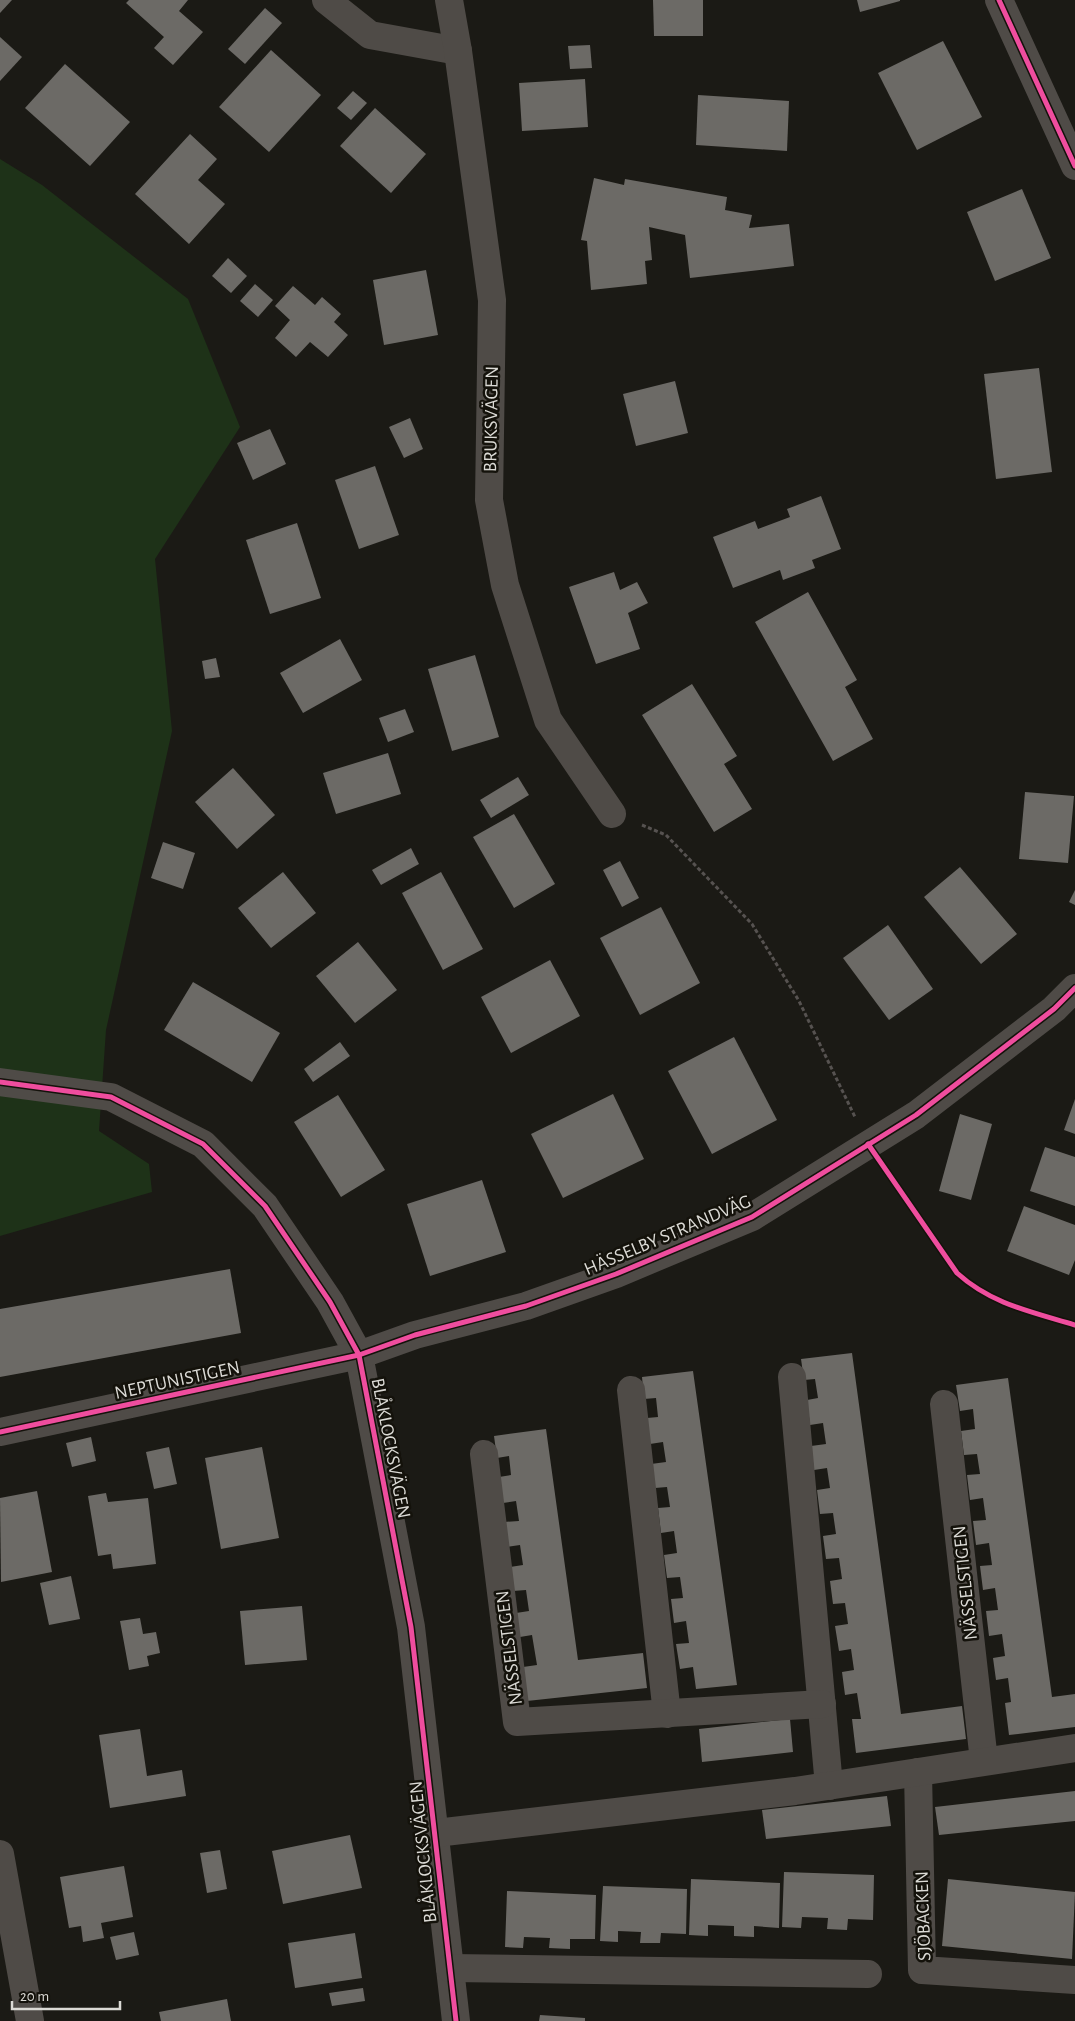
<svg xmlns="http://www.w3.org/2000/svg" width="1075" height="2021" viewBox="0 0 1075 2021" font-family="'Alegreya Sans',sans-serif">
<rect width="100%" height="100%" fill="#1b1a15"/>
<path fill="#1e3218" d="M0,159l42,26 146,114 52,128 -85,132 17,172 -66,299 -7,101 50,33 3,28 -152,44z"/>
<g fill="#6c6a66">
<path d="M0,0h12l-12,13z"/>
<path d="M129,0h59l-9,11 24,21 -30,33 -19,-17 10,-11 -38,-34z"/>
<path d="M653,0h50v36h-49z"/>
<path d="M857,0h43v1l-40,11z"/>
<path d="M265,8l17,15 -37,41 -17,-15z"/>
<path d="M0,37l22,20 -22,24z"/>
<path d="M943,41l39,76 -65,33 -39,-77z"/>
<path d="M590,45l2,23 -22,1 -2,-23z"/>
<path d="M271,50l50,45 -52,57 -50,-45z"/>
<path d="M65,64l65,58 -40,44 -65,-58z"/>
<path d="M585,79l3,48 -66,4 -3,-48z"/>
<path d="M353,91l14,12 -16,17 -14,-12z"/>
<path d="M698,95l91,6 -2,50 -91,-6z"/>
<path d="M375,108l51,46 -35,39 -51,-47z"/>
<path d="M190,134l27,25 -19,21 27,24 -36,40 -54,-50z"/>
<path d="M594,178l30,7 1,-6 102,18 -2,13 27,5 -3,13 40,-4 5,42 -104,12 -5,-43 -36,-8 3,33 -7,1 2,23 -56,6 -4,-49 -6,-1z"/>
<path d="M1022,189l29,69 -56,23 -28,-69z"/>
<path d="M228,258l19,18 -16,17 -19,-17z"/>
<path d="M426,270l12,65 -54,10 -11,-65z"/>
<path d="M255,284l18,16 -15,17 -18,-16z"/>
<path d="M293,286l22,19 7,-8 19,17 -7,8 14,13 -20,22 -18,-15 -14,15 -21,-19 15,-18 -15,-14z"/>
<path d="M1039,368l13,104 -56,7 -12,-105z"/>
<path d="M675,381l13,52 -52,13 -13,-52z"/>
<path d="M410,418l13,31 -19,9 -15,-31z"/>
<path d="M270,429l16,35 -33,16 -16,-37z"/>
<path d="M375,466l24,69 -40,14 -24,-69z"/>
<path d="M821,496l20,53 -29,11 3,8 -32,12 -3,-10 -47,18 -20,-51 42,-16 3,8 32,-12 -3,-8z"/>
<path d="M297,523l24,75 -51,16 -24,-74z"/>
<path d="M614,572l6,18 17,-8 11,21 -20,10 12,36 -44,15 -27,-77z"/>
<path d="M808,592l49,88 -12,7 28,52 -40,22 -78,-139z"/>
<path d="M340,639l22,41 -59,33 -23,-40z"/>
<path d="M475,655l24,82 -47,14 -24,-82z"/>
<path d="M216,658l4,19 -15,2 -3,-18z"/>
<path d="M692,684l45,72 -13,8 28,45 -38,23 -72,-117z"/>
<path d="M405,709l9,23 -26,10 -9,-24z"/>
<path d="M388,753l13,41 -65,20 -13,-41z"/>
<path d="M233,768l42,47 -38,34 -42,-47z"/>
<path d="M518,777l11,18 -38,23 -11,-18z"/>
<path d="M1025,792l49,4 -6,67 -49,-4z"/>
<path d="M514,814l41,70 -41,24 -41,-71z"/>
<path d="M163,842l32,11 -12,36 -32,-11z"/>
<path d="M411,848l8,16 -38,21 -9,-15z"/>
<path d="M620,861l19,37 -17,9 -19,-37z"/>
<path d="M960,867l57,67 -36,30 -57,-67z"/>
<path d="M283,872l33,41 -45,35 -33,-40z"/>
<path d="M441,872l42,77 -40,21 -41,-77z"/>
<path d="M1075,890v15l-6,-3z"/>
<path d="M661,907l39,76 -60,32 -40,-77z"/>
<path d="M888,925l45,64 -44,31 -46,-62z"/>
<path d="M358,942l39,48 -42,33 -39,-47z"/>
<path d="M550,960l30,56 -69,37 -30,-56z"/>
<path d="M193,982l87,51 -28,49 -88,-52z"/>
<path d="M734,1037l43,83 -65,34 -44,-83z"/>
<path d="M340,1042l10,14 -37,26 -9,-13z"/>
<path d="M613,1094l31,65 -81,39 -32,-64z"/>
<path d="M338,1095l47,75 -44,27 -47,-75z"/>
<path d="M1075,1099v35l-11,-4z"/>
<path d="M960,1114l32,10 -21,76 -32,-9z"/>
<path d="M1045,1147l30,10v49l-45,-15z"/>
<path d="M482,1180l24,72 -76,24 -23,-72z"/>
<path d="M1024,1206l51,19v35l-6,15 -62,-24z"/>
<path d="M230,1269l11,64 -241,44v-68z"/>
<path d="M852,1353l49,361 61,-8 4,33 -110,14 -4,-34h9l-4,-26 -12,2 -3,-23 12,-2 -3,-21 -12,2 -4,-25 13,-2 -3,-21 -12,1 -3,-23 12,-2 -3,-21 -13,1 -3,-23 13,-2 -3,-21 -13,1 -3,-24 13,-2 -3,-20 -13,2 -3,-24 15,-2 -3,-21 -13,2 -3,-25 11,-2 -3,-19 -11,1 -3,-21z"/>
<path d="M693,1371l44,314 -41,4 -3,-22 -13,2 -4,-25 13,-1 -3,-22 -12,2 -3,-24 12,-1 -3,-21 -13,1 -3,-23 13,-2 -3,-22 -13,2 -3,-25 12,-1 -3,-20 -12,1 -4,-24 15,-2 -3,-20 -13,2 -3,-26 11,-1 -2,-19 -12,1 -2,-22z"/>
<path d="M1008,1378l44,319 23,-3v33l-66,8 -4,-32 6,-1 -3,-24 -12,2 -3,-22 12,-2 -3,-22 -13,2 -3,-25 12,-1 -3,-22 -12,2 -3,-24 12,-1 -3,-22 -13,2 -3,-24 13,-1 -3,-22 -13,2 -3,-25 13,-1 -3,-20 -13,1 -3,-24 14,-2 -2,-20 -13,2 -4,-26z"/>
<path d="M546,1429l32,231 65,-7 4,35 -120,13 -4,-34 14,-2 -5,-30 -12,2 -4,-24 13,-2 -3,-21 -13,1 -3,-24 13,-2 -3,-20 -13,2 -3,-25 15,-1 -3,-20 -13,2 -4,-26 12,-2 -2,-19 -12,2 -3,-22z"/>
<path d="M91,1437l5,24 -24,6 -6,-24z"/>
<path d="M169,1447l8,37 -23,5 -8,-37z"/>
<path d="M262,1447l17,91 -58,11 -16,-91z"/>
<path d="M37,1491l15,81 -51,10 -1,-84z"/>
<path d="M106,1493l2,9 40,-4 8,66 -43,5 -2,-15 -13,2 -10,-60z"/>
<path d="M71,1576l9,43 -31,6 -9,-42z"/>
<path d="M302,1606l5,54 -62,5 -5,-54z"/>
<path d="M140,1618l3,16 13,-2 4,21 -13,3 2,10 -20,4 -9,-49z"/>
<path d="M790,1719l3,33 -91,10 -3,-33z"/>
<path d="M140,1729l7,47 35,-6 4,26 -76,12 -11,-73z"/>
<path d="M1075,1791v30l-136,14 -4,-28z"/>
<path d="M887,1796l4,30 -125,13 -4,-29z"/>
<path d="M350,1835l12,53 -79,16 -11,-53z"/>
<path d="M220,1850l7,39 -20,4 -7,-40z"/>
<path d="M124,1866l9,51 -32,6 3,15 -21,4 -2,-16 -12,2 -9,-51z"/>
<path d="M784,1872l90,3 -1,45 -25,-1 -1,11 -20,-1 1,-11 -26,-1 -1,11 -19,-1z"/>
<path d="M691,1879l89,4 -1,45 -25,-2v11l-20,-1v-10l-26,-1v11l-19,-1z"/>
<path d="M948,1879l127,13 -3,67 -130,-13z"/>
<path d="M603,1886l84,3 -1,45 -25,-1 -1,10h-20l1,-11 -23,-1v11l-18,-1z"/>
<path d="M507,1891l89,4 -1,44h-25v10l-21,-1 1,-10 -26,-1 -1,11 -18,-1z"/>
<path d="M134,1932l5,23 -23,5 -6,-23z"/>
<path d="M355,1933l7,45 -67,10 -7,-45z"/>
<path d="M363,1988l2,13 -33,5 -3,-13z"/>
<path d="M227,1999l4,22h-70l-2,-9z"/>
<path d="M540,2015l45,3v3h-46z"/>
</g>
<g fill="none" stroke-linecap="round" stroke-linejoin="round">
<path stroke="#565250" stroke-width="3" stroke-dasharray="4 2.5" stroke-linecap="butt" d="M642,825l24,10 86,89 47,77 56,116"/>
<g stroke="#4f4b47" stroke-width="28">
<path d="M326,0l44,35 88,16"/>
<path d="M449,0l9,51 34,249 -3,200 16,85 43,135 64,94"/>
<path d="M999,0l76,166"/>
<path d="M0,1082l111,15 92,47 62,62 65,96 29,53 52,272 45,394"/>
<path d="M792,1377l37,409"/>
<path d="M631,1390l36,324"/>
<path d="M944,1404l40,357"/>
<path d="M0,1432l359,-77 56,-20 111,-29 90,-32 136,-57 164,-102 138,-106 21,-21"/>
<path d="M484,1454l33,268 305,-18"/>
<path d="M918,1772l4,198 153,10"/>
<path d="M436,1833l359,-42 280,-43"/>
<path d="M0,1854l30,167"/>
<path d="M450,1968l418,6"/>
</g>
<g stroke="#14120b" stroke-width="8">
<g id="cycleway">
<path d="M999,0l76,166"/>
<path d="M0,1082l111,15 92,47 62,62 65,96 29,53 52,272 45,394"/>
<path d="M868,1144l89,129c34,31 75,39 118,52"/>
<path d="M0,1432l359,-77 56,-20 111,-29 90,-32 136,-57 164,-102 138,-106 21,-21"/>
</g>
</g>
<use href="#cycleway" stroke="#ef4d9e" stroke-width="5"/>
</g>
<g text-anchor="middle" stroke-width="5" stroke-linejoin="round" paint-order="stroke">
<g font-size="19" fill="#dbdad5" stroke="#14120b">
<text transform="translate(490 419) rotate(-89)" y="7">BRUKSVÄGEN</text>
<text transform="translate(667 1234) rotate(-23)" y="7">HÄSSELBY STRANDVÄG</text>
<text transform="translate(177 1379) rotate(-12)" y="7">NEPTUNISTIGEN</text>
<text transform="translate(392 1448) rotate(79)" y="7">BLÅKLOCKSVÄGEN</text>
<text transform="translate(964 1583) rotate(-96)" y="7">NÄSSELSTIGEN</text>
<text transform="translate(508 1648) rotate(-97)" y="7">NÄSSELSTIGEN</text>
<text transform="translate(422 1852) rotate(-96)" y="7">BLÅKLOCKSVÄGEN</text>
<text transform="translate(922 1916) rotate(-92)" y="7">SJÖBACKEN</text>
</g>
</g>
<path d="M12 2001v8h108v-8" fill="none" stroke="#dbdad5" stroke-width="2.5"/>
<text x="20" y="2001" font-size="15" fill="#dbdad5" stroke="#14120b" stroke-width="4" paint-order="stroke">20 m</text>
</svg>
